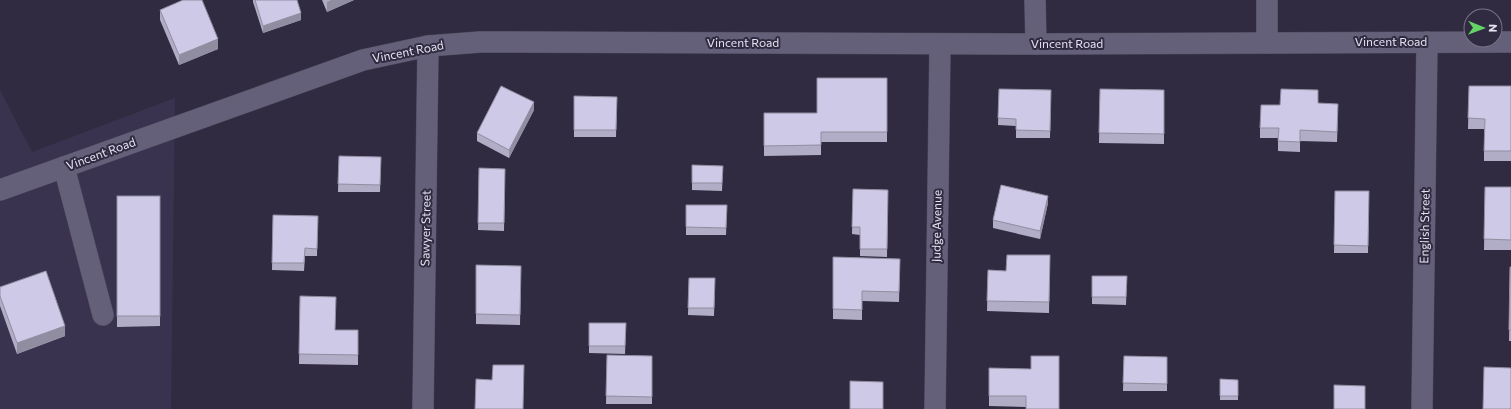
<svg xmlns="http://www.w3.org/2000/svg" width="1511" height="409" viewBox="0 0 1511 409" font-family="Commissioner,sans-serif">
<rect width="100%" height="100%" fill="#302b41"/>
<path fill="#3a3350" d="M0,90l32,62 143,-54 -4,311h-171z"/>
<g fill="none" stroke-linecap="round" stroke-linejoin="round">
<g stroke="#4d495c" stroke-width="22">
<g id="minor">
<path d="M1035,0l1,44"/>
<path d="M1267,43v-43"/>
<path d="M64,167l39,148"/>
<path d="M0,190l363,-130 65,-14 52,-4 556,2 475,-2"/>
<path d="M423,409l5,-363"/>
<path d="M935,409l5,-365"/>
<path d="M1422,409l5,-367"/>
</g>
</g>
<use href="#minor" stroke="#656079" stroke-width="21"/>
</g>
<g fill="#b1adc6">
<path d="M253,0h44l4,20 -38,13 -10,-31z"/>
<path d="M322,0h32l-27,12z"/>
<path d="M160,10l58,39 -39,16 -19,-45z"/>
<path d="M887,78v64h-66v13l-57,1v-43h53z"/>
<path d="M1469,86h42v75h-27v-32h-16z"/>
<path d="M999,89l52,1 -1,48h-34v-12l-18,-1z"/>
<path d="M1100,89l64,1v54l-65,-1z"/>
<path d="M574,96l43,1 -1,40h-42z"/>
<path d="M1318,103l20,11 -1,28 -37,-1v11l-22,-1v-13h-18v-10l20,-23z"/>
<path d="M534,110l-25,48 -32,-17v-8z"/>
<path d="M339,156l42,1 -1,35h-42z"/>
<path d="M692,165l31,1 -1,25 -30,-1z"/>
<path d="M479,168l26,1 -1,62 -26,-1z"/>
<path d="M1485,187h26v63h-27z"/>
<path d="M853,189l35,1 -1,67 -27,-1v-21l-8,-1z"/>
<path d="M1335,191h34l-1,62h-34z"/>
<path d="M117,196h43v130l-43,1z"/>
<path d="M1048,203l-8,36 -47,-11v-8z"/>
<path d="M686,205h41l-1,30h-40z"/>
<path d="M273,215l45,1 -1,40h-12l-1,15 -32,-1z"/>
<path d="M1050,255l-1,58 -62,-2 1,-41 18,1z"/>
<path d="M833,257l67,2 -1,43 -37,-1v19l-29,-1z"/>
<path d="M476,265l45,1 -1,59 -44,-1z"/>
<path d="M1510,267h1v74h-2z"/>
<path d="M1092,276h35l-1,29 -34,-1z"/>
<path d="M689,278h26l-1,38 -26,-1z"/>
<path d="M0,287l65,49 -48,18 -17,-48z"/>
<path d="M300,296l35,34h23v35l-59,-1z"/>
<path d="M589,323h37l-1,31 -36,-1z"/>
<path d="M607,355l45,1v48h-46z"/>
<path d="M1059,356l-33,51 -37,-1v-38l42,1z"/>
<path d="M1124,356l43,1v34h-44z"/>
<path d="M1220,379l18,1v20h-18z"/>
</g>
<g fill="#908da1">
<path d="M331,0h23l-27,12v-10z"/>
<path d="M301,13v7l-38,13v-7z"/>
<path d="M218,39v10l-39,16v-10z"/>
<path d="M534,102v8l-25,48v-8z"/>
<path d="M1048,196v7l-8,36v-8z"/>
<path d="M65,326v10l-48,18v-11z"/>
</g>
<g fill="#cec9e6" stroke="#908da1">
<path d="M183,0h19l16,39 -39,16 -19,-45z"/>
<path d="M255,0h42l4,13 -38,13z"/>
<path d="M817,78h70v54h-66v13l-57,1v-33h53z"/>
<path d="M501,86l33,16 -25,48 -32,-17z"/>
<path d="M1469,86h42v65h-27l1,-32 -17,-1z"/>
<path d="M999,89l52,1 -1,41 -34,-1v-11l-18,-1z"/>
<path d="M1100,89l64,1v44l-65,-1z"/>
<path d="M1281,89l37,1v13l20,1 -1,28 -37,-2v12l-22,-1 1,-13h-19l1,-23h19z"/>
<path d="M574,96l43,1 -1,33h-42z"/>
<path d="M339,156l42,1 -1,28 -42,-1z"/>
<path d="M692,165l31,1 -1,17h-30z"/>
<path d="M479,168l26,1 -1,54h-26z"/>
<path d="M1001,185l47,11 -8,35 -47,-11z"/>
<path d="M1485,187h26v53l-27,-1z"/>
<path d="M853,189l35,1 -1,59h-27v-22h-8z"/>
<path d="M1335,191h34l-1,55 -34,-1z"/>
<rect x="117" y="196" width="43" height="120"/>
<path d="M686,205h41l-1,23 -40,-1z"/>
<path d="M273,215l45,1 -1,33 -12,-1 -1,15h-32z"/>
<path d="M1007,255h43l-1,47 -62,-1 1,-31 18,1z"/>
<path d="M833,257l67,2 -1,33 -37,-1v19l-29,-1z"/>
<path d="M476,265l45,1 -1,49 -44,-1z"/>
<path d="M1510,267h1v63h-2z"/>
<path d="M46,271l19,55 -48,17 -17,-47v-9z"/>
<path d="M1092,276h35l-1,21h-34z"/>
<path d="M689,278h26l-1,30h-26z"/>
<path d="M300,296l36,1 -1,33h23v25l-59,-1z"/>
<path d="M589,323h37l-1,23h-36z"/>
<path d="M607,355l45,1v41l-46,-1z"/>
<path d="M1031,356h28v53h-33v-13h-37v-28l42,1z"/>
<path d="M1124,356l43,1v27l-44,-1z"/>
<path d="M493,365h31l-1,44h-48l1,-30 16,1z"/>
<path d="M1484,367l27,1v41h-28z"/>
<path d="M1220,379l18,1v16h-18z"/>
<path d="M850,381l33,1v27h-33z"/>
<path d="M1334,385l31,1v23h-31z"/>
</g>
<g text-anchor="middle" stroke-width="4" stroke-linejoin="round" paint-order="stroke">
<g font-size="12" fill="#e5e2f1" stroke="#302b41">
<text x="1391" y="46">Vincent Road</text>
<text x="743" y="47">Vincent Road</text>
<text x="1067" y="48">Vincent Road</text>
<text transform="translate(408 52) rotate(-11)" y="4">Vincent Road</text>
<text transform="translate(101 154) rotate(-20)" y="4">Vincent Road</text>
<text transform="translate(937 226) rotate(-89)" y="4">Judge Avenue</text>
<text transform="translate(1425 226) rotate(-89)" y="4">English Street</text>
<text transform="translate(426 228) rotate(-89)" y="4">Sawyer Street</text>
</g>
</g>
<g transform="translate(1483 28) rotate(91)"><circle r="19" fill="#302b41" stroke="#787487"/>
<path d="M0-3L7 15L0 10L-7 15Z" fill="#65d467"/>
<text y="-6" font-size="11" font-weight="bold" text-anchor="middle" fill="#e5e2f1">N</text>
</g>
</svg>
